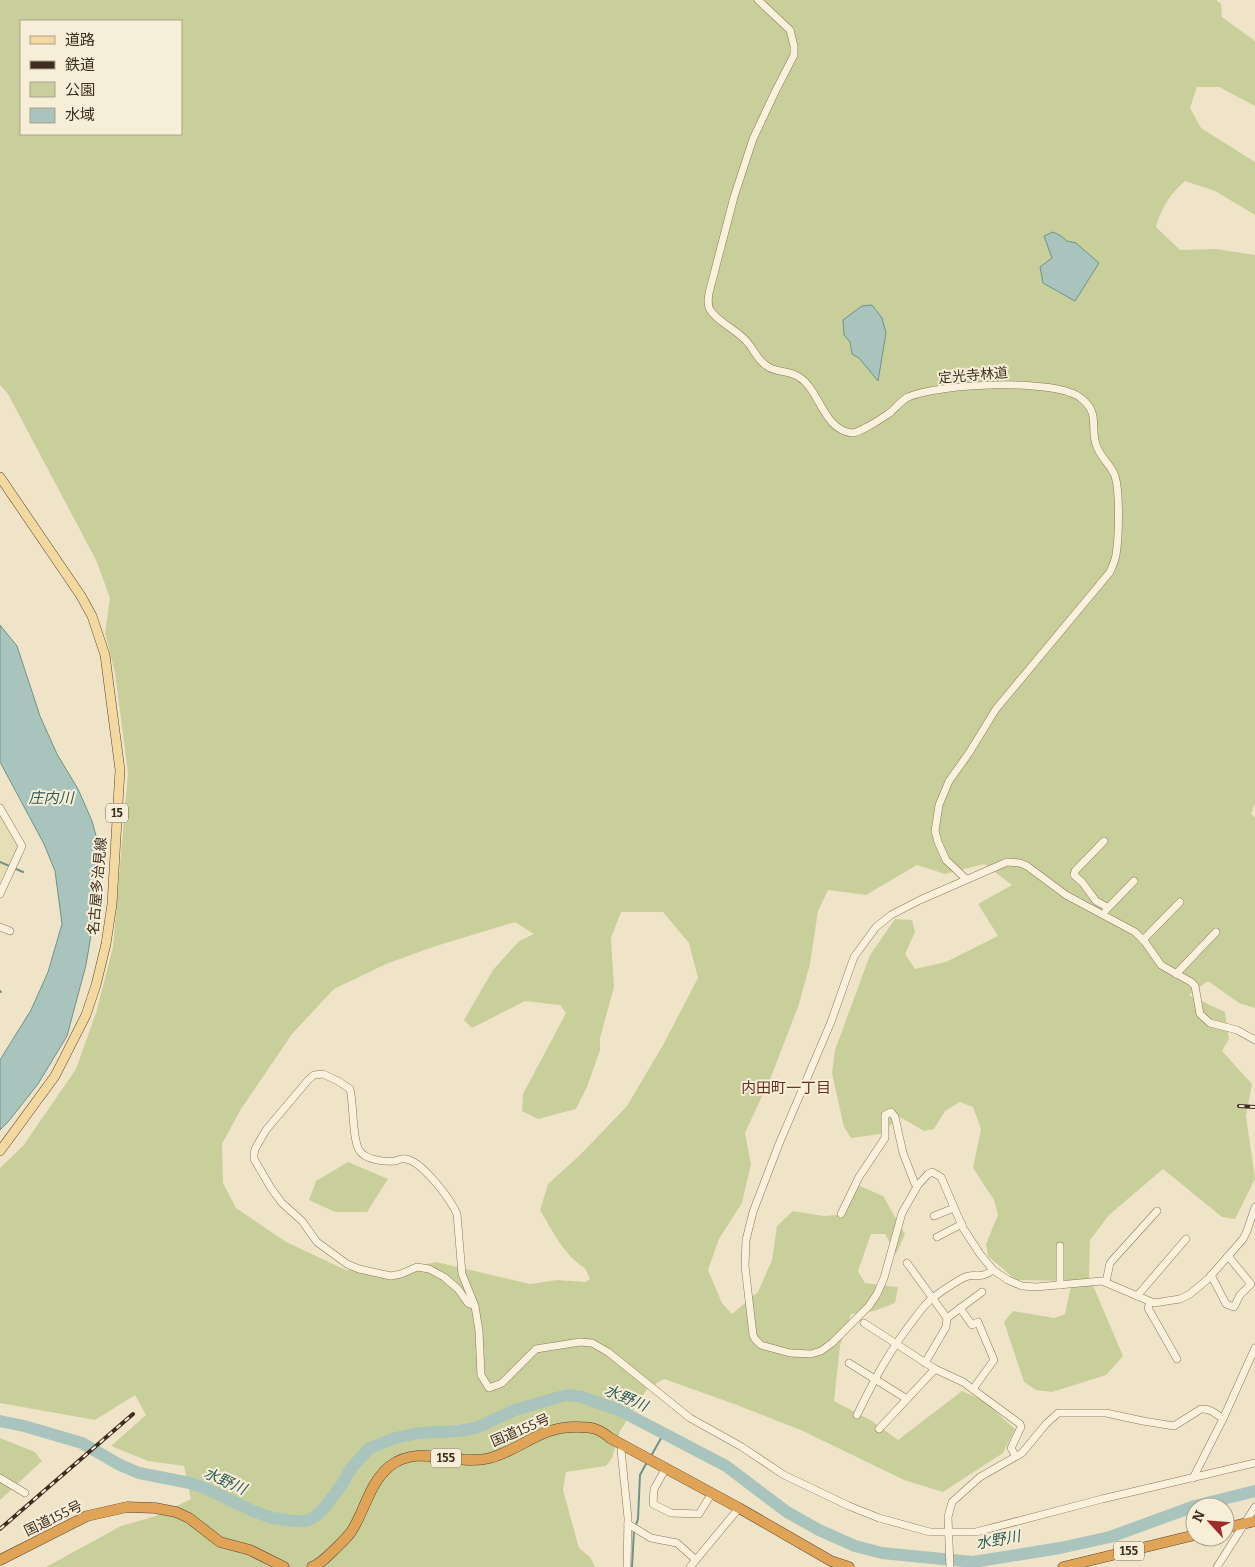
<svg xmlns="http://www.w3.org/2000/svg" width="1255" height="1567" viewBox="0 0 1255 1567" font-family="Bitter,'Noto Sans JP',serif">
<rect width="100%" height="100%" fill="#f0e4c8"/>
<g fill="#e6deb5">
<path d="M0,815l17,30 1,3 -8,18 -10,-5z"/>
<path d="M0,863l9,4 -9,19z"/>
</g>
<g fill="#c9cf9b" fill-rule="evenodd">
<path d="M0,0h1216l5,4 1,13 33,24v65l-36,-19h-22l-7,21 11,20 54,34v53l-40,-24 -30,-10c-14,12 -24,27 -29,46l24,23 36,-1 39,6v548l-4,11 4,3v191l-16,-5 -31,-22 -19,14 36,17 4,27 -7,12 30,33 -6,32 9,63 -20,40 -13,-2 -59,-48 -54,46 -19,25 -1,36 34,80 -17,19 -54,17 -16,-2 -12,-8 -20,-60 9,-11 41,7 11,-4 7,-33 -56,-1 -28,-24 -2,-12 12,-29 -4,-15 -21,-32 8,-39 -8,-22 -13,-5 -15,9 -11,18 -10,2 -24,-14 -20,17 -29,4 -7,-11 -12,-54 3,-23 35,-95 25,-36 17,1 3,12 -10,22 10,15 31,-7 52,-26 -20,-32 34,-19 -28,-21 -39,10 -28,-9 -51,30 -38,-5 -10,21 -8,53 -11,40 -28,73 -26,56 6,31 -9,39 -23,36 -11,31 14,33 10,11 26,-22 14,-32 5,-34 16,-15 30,5 16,-1 14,-32 30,13 22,38 -9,20 -11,-20h-14l-13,37 7,12 33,4 -3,16 -21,8 -23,3 -11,32 -6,55 38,20 26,19 64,-49 21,9 32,29 -12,24 -60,39 -39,-12 -101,-49 -66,-26 -73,-26 -17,10 -27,42 -8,27 -6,8 -40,6 -3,18 16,58 11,9 5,10h-549l75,-41 35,-10 35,-17 -7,-33 -36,-5 -37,-15 35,-31 -11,-20 -40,25 -95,-17v-235l23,-22 53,-77 20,-56 17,-66 15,-174 -13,-100 -10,-40 5,-35 -14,-38 -88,-166 -8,-9zM21,21h160v113h-160zM621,912h42l26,31 9,35 -35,67 -36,61 -47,49 -32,29 -8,26c11,19 26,48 45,58l5,11 -5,3 -28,-2 -27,4 -94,-22 -42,10 -48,-2 -60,-28 -50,-34 -13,-25 -1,-39 19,-35 51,-75 42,-45 52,-25 50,-18 79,-24 19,12 -15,7 -26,29 -29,50 8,8 53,-27 35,4 6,8 -43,81 -1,17 16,8 38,-10 11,-22 13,-37v-12l14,-51 -3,-49z"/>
<path d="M348,1162l40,17 -21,33h-32l-26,-12 7,-19z"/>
<path d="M0,1438l35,14 7,9 -42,39z"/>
</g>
<g fill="#a9c4bc" stroke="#6f938a">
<path d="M1053,232l8,4 6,5 9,2 23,20 -24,38 -32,-18 -3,-16 12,-9 -8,-22z"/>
<path d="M872,305l10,13 4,15 -8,48 -19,-23 -7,-4 -2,-12 -6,-7 -1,-15 19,-14z"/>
<path d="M0,625l17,21 23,70 17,38 21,35 14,32 7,26 -7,82 -6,36 -19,71 -29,48 -30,38 -8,8v-70l31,-50 17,-38 14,-48 -7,-53 -11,-27 -44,-82z"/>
</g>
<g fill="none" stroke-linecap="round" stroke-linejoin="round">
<g stroke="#6f938a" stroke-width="2">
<path d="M0,862l23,10"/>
<path d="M0,991l1,1"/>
<path d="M651,1456l13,-23"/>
<path d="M636,1525l2,-6 2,-44 7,-13"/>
<path d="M632,1567l2,-37"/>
</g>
<path stroke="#a9c4bc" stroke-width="12" d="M0,1421l24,5 58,17 38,22 19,8 51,10 15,5 50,24 18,6 21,3h13l9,-5 8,-8 17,-22 11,-19 18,-19 25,-10 24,-5 39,-2 18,-3 39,-18 41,-12 12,-3 14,2 39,14 105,55 61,46 32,18 36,16 27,7 91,9 87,-14 50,-11 85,-31 60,-15"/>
<g stroke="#8d765c" stroke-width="8">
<g id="minor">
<path d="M758,0l32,30 4,16v9l-19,37 -22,47 -19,58 -25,96c-1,6 -2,13 2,18 9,13 27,19 37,32 7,8 9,17 19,23 9,7 22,4 32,11 21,13 24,53 53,56 4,0 9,-3 13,-5 10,-5 17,-10 26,-16 5,-5 11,-12 17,-15 30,-13 149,-20 174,2 19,16 7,29 15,48 4,11 14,18 18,29 5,16 4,61 1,79 -1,6 -4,12 -6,17l-114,137 -27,44 -20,28 -10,24 -4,26 3,11 8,18 20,19"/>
<path d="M0,808l22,38 -22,48"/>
<path d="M1104,841l-29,30 -1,4 8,7 14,19 11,6"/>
<path d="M1106,910l28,-29"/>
<path d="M0,927l10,4"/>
<path d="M1143,940l37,-38"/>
<path d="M1176,974l40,-42"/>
<path d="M1255,1040l-18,-10 -27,-7 -10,-9 -5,-28 -4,-4 -30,-17 -16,-23 -10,-10 -69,-37 -39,-29 -7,-3 -13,-1 -87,38 -29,15 -15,12 -22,30 -23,65 -52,122 -26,68 -7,28 -1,26 8,69 2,4 6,6 29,8 21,1 10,-3 11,-8 37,-37 8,-12 7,-16 18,-65 16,-28 10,-11 4,-2 9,5 22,51 17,26 13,16 15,10 14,6 14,1 66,-6 52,22 26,-4 10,-5 18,-15 35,-40 4,-8 8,-24"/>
<path d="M841,1214l18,-37 26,-39v-23l6,-3 4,5 8,36 12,31 3,1"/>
<path d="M934,1216l20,-8"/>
<path d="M937,1237l25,-13"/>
<path d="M1060,1246v39"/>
<path d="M907,1263l40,55 -1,9 -21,36"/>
<path d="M1211,1275l15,29 8,3 6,-12 11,-11 -23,-28"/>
<path d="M1106,1282l4,-19 47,-52"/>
<path d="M1137,1296l49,-57"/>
<path d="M1150,1302l-2,6 29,51"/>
<path d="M475,1306l-7,-3 -10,-14 -14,-12 -15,-8 -12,-2 -16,7 -10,2 -32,-7 -12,-5 -30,-22 -15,-21 -20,-18 -11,-15 -17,-29v-5l1,-5 11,-19 43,-51 5,-4 9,-1 15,7 12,8c4,17 2,48 9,61 6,10 25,12 36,11 3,-1 7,-3 11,-2 16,3 40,35 48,49l3,6 5,60 13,32 4,25 2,44 8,13 13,-5 34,-34 44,-7 12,1 16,9 82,66 52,29 42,28 65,31 30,12 51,14h46l126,-33 153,-36"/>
<path d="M960,1308l12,17 6,-3 16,38 -21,29"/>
<path d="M947,1318l35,-26"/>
<path d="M864,1323l71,46 28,13 57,42 1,3 -10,21 4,7"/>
<path d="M849,1363l58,36"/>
<path d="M857,1415c16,-33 32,-64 55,-93 5,-7 11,-15 17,-21 9,-8 22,-16 32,-22 13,-8 17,2 32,-9"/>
<path d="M879,1429l56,-60"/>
<path d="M623,1444l-2,6 7,68 -1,49"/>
<path d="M666,1468l-12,21 -1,15 18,9 28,1 13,-21"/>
<path d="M0,1478l25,15"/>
<path d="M1193,1478l30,-59 32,-71"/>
<path d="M628,1524l23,14 26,5 19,17"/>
<path d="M690,1567l49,-59"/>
<path d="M950,1567l-2,-50 4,-15 28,-25 42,-24 24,-29 12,-11h48l37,8 31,5 27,-17c9,-1 15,5 22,10"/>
<path d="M1217,1567l38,-60"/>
</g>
</g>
<g stroke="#5b4430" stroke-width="10">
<path id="major" d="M0,477l81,119 11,20 13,39 15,115 -8,134 -6,40 -10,41 -10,30 -31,61 -55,75"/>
</g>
<g stroke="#5b4430" stroke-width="11">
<g id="highway">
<path d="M1225,1528l30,-7"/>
<path d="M0,1560l87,-44 40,-9 28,1 21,4 13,6 31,24 30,8 34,17"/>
<path d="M312,1567c8,-3 14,-9 21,-16 6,-6 13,-12 18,-19 14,-21 18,-49 39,-66 29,-23 66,1 100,-8 33,-9 51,-33 89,-31 13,0 21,2 31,11l129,70 92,53 18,6"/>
<path d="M1063,1567l132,-32"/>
</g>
</g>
<use href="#minor" stroke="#faf1dc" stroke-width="7"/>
<use href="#major" stroke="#f3d9a0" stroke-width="9"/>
<use href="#highway" stroke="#e0a458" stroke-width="10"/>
<g stroke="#3d2e20" stroke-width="4">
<g id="rail">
<path d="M1239,1106l16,1"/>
<path d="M0,1529l133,-115"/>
</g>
</g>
<use href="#rail" stroke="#f7eed8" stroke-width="2" stroke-dasharray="5.5" stroke-linecap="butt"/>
</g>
<g text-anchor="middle" stroke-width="4" stroke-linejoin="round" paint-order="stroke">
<g fill="#f7eed8" stroke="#756857" stroke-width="1">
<rect x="106" y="803.5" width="22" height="19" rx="4"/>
<rect x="431" y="1448.5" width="30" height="19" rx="4"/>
<rect x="1114" y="1541.5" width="30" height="19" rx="4"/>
</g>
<g font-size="12" font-weight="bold" fill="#3d2e20">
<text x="117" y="817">15</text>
<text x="446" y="1462">155</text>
<text x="1129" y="1555">155</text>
</g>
<g font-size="14" fill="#3d2e20" stroke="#f7eed8">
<text transform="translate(973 375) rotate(-5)" y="5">定光寺林道</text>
<text transform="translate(97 886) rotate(-85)" y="5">名古屋多治見線</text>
<text transform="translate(520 1430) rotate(-23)" y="5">国道155号</text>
<text transform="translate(53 1518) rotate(-26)" y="5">国道155号</text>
</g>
<g font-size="15" font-style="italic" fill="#2f5d5a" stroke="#f7eed8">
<text x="51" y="803">庄内川</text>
<text transform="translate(626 1398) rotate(23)" y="5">水野川</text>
<text transform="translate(225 1481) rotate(24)" y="5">水野川</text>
<text transform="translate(998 1540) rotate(-10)" y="5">水野川</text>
</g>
<g font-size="15" fill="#6b2e1e" stroke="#f7eed8">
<text x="786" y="1093">内田町一丁目</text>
</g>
</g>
<rect x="20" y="20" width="162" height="115" fill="#f7eed8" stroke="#ada18e"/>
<rect x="30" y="36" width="25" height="8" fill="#f3d9a0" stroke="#ada18e"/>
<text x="65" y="45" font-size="15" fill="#3d2e20">道路</text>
<rect x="30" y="61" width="25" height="8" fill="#3d2e20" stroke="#ada18e"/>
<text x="65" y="70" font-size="15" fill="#3d2e20">鉄道</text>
<rect x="30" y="82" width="25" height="15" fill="#c9cf9b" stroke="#ada18e"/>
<text x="65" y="95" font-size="15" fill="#3d2e20">公園</text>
<rect x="30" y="108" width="25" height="15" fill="#a9c4bc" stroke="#ada18e"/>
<text x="65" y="120" font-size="15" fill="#3d2e20">水域</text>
<g transform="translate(1210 1522) rotate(296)"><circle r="24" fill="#f7eed8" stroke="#ada18e"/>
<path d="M0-4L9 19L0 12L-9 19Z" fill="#9e2a2b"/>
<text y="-8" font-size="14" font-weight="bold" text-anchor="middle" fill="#3d2e20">N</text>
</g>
</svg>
